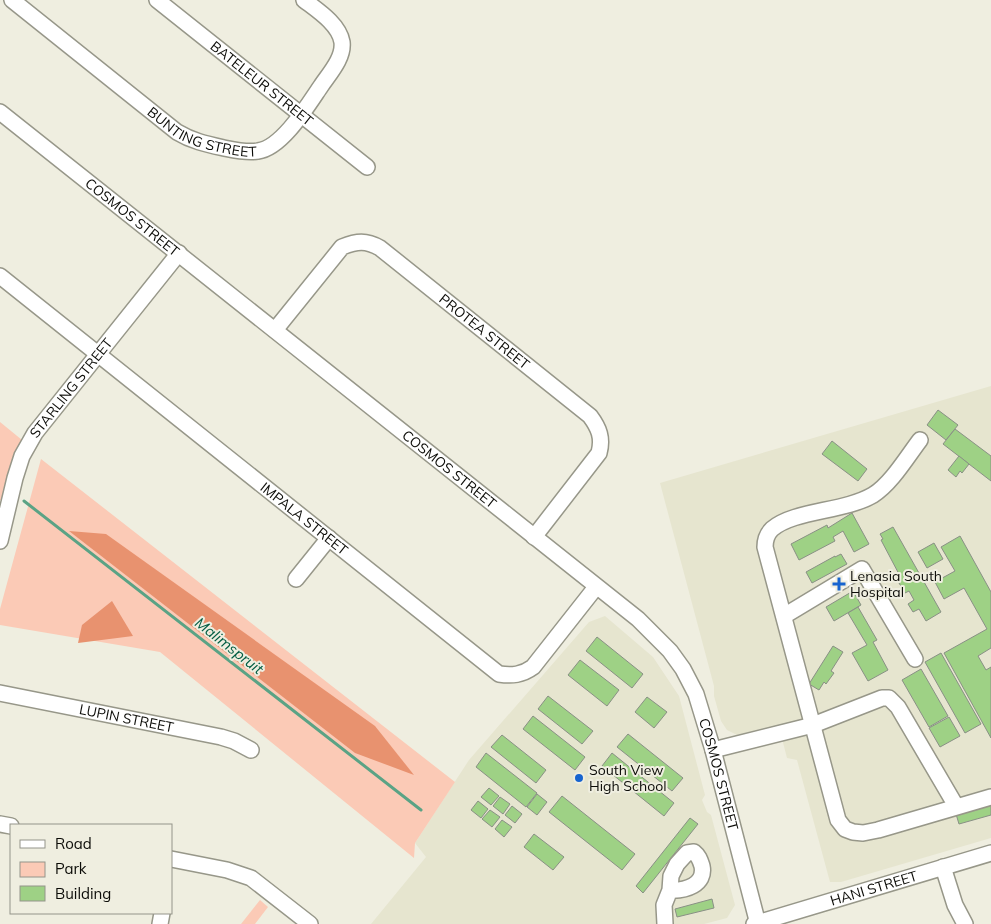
<svg xmlns="http://www.w3.org/2000/svg" width="991" height="924" viewBox="0 0 991 924" font-family="Mulish,sans-serif">
<rect width="100%" height="100%" fill="#efeee0"/>
<g fill="#e6e5cf">
<path d="M991,386v452l-150,44h-11l-33,-122 -10,-2 -8,-31h-10l-32,8 -10,-5 -6,-9 -7,-25v-10l-54,-203z"/>
<path d="M605,616l48,41 26,39 26,99 -3,5 5,12 4,3 24,90 -8,13 -23,6h-333l55,-67 -11,-14 54,-83 120,-138z"/>
</g>
<g fill="#fbcab6">
<path d="M0,422l22,18 -21,60h-1z"/>
<path d="M41,459l414,323 -40,61 -1,15 -254,-206 -160,-27v-16z"/>
<path d="M260,900l8,7 -13,17h-14z"/>
</g>
<g fill="#e8926f">
<path d="M69,531l37,3 269,192 39,49 -59,-22z"/>
<path d="M112,601l21,35 -55,7 4,-18z"/>
</g>
<g fill="none" stroke-linecap="round" stroke-linejoin="round">
<path stroke="#5aa385" stroke-width="3" d="M24,501l397,309"/>
</g>
<g fill="#9ed185" stroke="#899085">
<path d="M938,410l20,15 -12,15 -19,-15z"/>
<path d="M955,429l36,27v25l-48,-37z"/>
<path d="M832,441l35,28 -9,12 -36,-27z"/>
<path d="M959,456l10,8 -7,9 -2,-2 -4,6 -8,-7z"/>
<path d="M852,513l17,31 -15,8 -11,-21 -10,6 2,4 -36,19 -8,-16 36,-19 1,3z"/>
<path d="M893,527l48,85 -15,9 -7,-12 -6,3 -5,-8 6,-4 -5,-9 -4,2 -9,-15 4,-2 -19,-36 2,-1 -3,-5z"/>
<path d="M960,536l31,56v56l-13,8 8,14 5,-3v71l-47,-85 43,-24 -23,-41 -20,11 -9,-17 20,-11 -14,-24z"/>
<path d="M934,543l9,16 -16,9 -9,-16z"/>
<path d="M841,554l6,10 -35,19 -6,-11 29,-16v1z"/>
<path d="M853,591l8,14 -27,16 -8,-14z"/>
<path d="M858,607l19,33 -4,2 15,28 -20,11 -16,-28 15,-8 -19,-32z"/>
<path d="M597,637l46,37 -11,14 -46,-37z"/>
<path d="M833,646l10,6 -12,19 3,2 -8,11 -2,-2 -5,8 -10,-6z"/>
<path d="M941,653l40,71 -16,9 -40,-71z"/>
<path d="M580,660l39,30 -12,16 -39,-31z"/>
<path d="M921,669l27,47 -19,11 -27,-47z"/>
<path d="M548,696l45,35 -11,13 -44,-35z"/>
<path d="M647,697l20,15 -13,16 -19,-16z"/>
<path d="M533,716l52,41 -10,13 -52,-41z"/>
<path d="M949,717l11,19 -20,11 -11,-19z"/>
<path d="M628,734l55,44 -11,13 -55,-44z"/>
<path d="M502,735l44,35 -10,13 -45,-36z"/>
<path d="M486,753l51,40 -11,14 -50,-40z"/>
<path d="M612,753l62,50 -10,13 -62,-50z"/>
<path d="M489,788l10,8 -8,9 -10,-8z"/>
<path d="M537,794l10,8 -10,13 -10,-8z"/>
<path d="M562,796l73,58 -13,16 -73,-58z"/>
<path d="M500,797l10,7 -7,10 -10,-8z"/>
<path d="M478,801l10,8 -7,9 -10,-8z"/>
<path d="M991,804v11l-32,9 -3,-10z"/>
<path d="M512,806l10,8 -7,9 -10,-8z"/>
<path d="M490,810l10,7 -8,10 -10,-8z"/>
<path d="M690,818l8,6 -55,69 -7,-7z"/>
<path d="M502,820l10,7 -8,10 -9,-8z"/>
<path d="M534,834l30,23 -11,13 -29,-23z"/>
<path d="M712,899l2,9 -37,9 -2,-8z"/>
</g>
<g fill="none" stroke-linecap="round" stroke-linejoin="round">
<g stroke="#979789" stroke-width="18">
<g id="minor">
<path id="s1" d="M12,0l165,132c15,9 29,12 47,16 10,2 23,5 34,3 24,-3 50,-46 63,-65 8,-12 23,-28 21,-44 -3,-18 -25,-32 -38,-42"/>
<path id="s2" d="M157,0l210,167"/>
<path id="s3" d="M0,112l638,507 32,32 13,18 13,25 17,56 45,174"/>
<path id="s4" d="M0,276l499,398c13,2 23,1 34,-7l63,-80"/>
<path id="s5" d="M275,330l67,-83c15,-6 24,-7 38,1l210,168c9,12 13,22 9,37l-65,84"/>
<path d="M920,440c-13,17 -29,44 -47,55 -29,17 -79,15 -101,34 -5,5 -7,12 -7,18l73,273 7,9 8,3 10,1 15,-3 113,-33"/>
<path id="s6" d="M0,541l15,-63 7,-22 13,-23 144,-180"/>
<path d="M296,579l33,-41"/>
<path d="M784,616l78,-47 53,90"/>
<path id="s7" d="M0,693l221,44 13,4 17,9"/>
<path d="M713,750l100,-25 69,-27h7l9,9 58,99"/>
<path d="M0,824l11,2"/>
<path d="M171,859l56,11 24,8 59,46"/>
<path d="M943,867l12,38 10,19"/>
<path d="M160,924l2,-11"/>
<path d="M665,924l-1,-19 6,-15 1,-14 6,-12 10,-11 7,-1c5,4 6,8 8,14 4,19 -17,25 -32,24"/>
<path id="s8" d="M754,924l237,-71"/>
</g>
</g>
<use href="#minor" stroke="#fff" stroke-width="15"/>
</g>
<g fill="#1764cf" stroke="#efeee0" stroke-width="2">
<path d="M836.5 576.5h5v5h5v5h-5v5h-5v-5h-5v-5h5z"/>
<circle cx="579" cy="778" r="5"/>
</g>
<g text-anchor="middle" stroke-width="4" stroke-linejoin="round" paint-order="stroke">
<g font-size="14" fill="#0c0c08" stroke="#efeee0">
<text dy="5" stroke="none"><textPath href="#s2" startOffset="134">BATELEUR STREET</textPath></text>
<text dy="5" stroke="none"><textPath href="#s1" startOffset="235">BUNTING STREET</textPath></text>
<text dy="5" stroke="none"><textPath href="#s3" startOffset="169">COSMOS STREET</textPath></text>
<text dy="5" stroke="none"><textPath href="#s5" startOffset="280">PROTEA STREET</textPath></text>
<text dy="5" stroke="none"><textPath href="#s6" startOffset="172">STARLING STREET</textPath></text>
<text dy="5" stroke="none"><textPath href="#s3" startOffset="574">COSMOS STREET</textPath></text>
<text dy="5" stroke="none"><textPath href="#s4" startOffset="389">IMPALA STREET</textPath></text>
<text dy="5" stroke="none"><textPath href="#s7" startOffset="129">LUPIN STREET</textPath></text>
<text dy="5" stroke="none"><textPath href="#s3" startOffset="994">COSMOS STREET</textPath></text>
<text dy="5" stroke="none"><textPath href="#s8" startOffset="125">HANI STREET</textPath></text>
</g>
<g font-size="14" fill="#0c0c08" stroke="#efeee0" text-anchor="start">
<text x="850" y="581">Lenasia South<tspan x="850" dy="16">Hospital</tspan></text>
<text x="589" y="775">South View<tspan x="589" dy="16">High School</tspan></text>
</g>
<g font-size="15" font-style="italic" fill="#035d43" stroke="#efeee0">
<text transform="translate(229 646) rotate(38)" y="5">Malimspruit</text>
</g>
</g>
<rect x="10" y="824" width="162" height="90" fill="#efeee0" stroke="#94948a"/>
<rect x="20" y="840" width="25" height="8" fill="#ffffff" stroke="#94948a"/>
<text x="55" y="849" font-size="15" fill="#0c0c08">Road</text>
<rect x="20" y="862" width="25" height="15" fill="#fbcab6" stroke="#94948a"/>
<text x="55" y="874" font-size="15" fill="#0c0c08">Park</text>
<rect x="20" y="886" width="25" height="15" fill="#9ed185" stroke="#94948a"/>
<text x="55" y="899" font-size="15" fill="#0c0c08">Building</text>
</svg>
